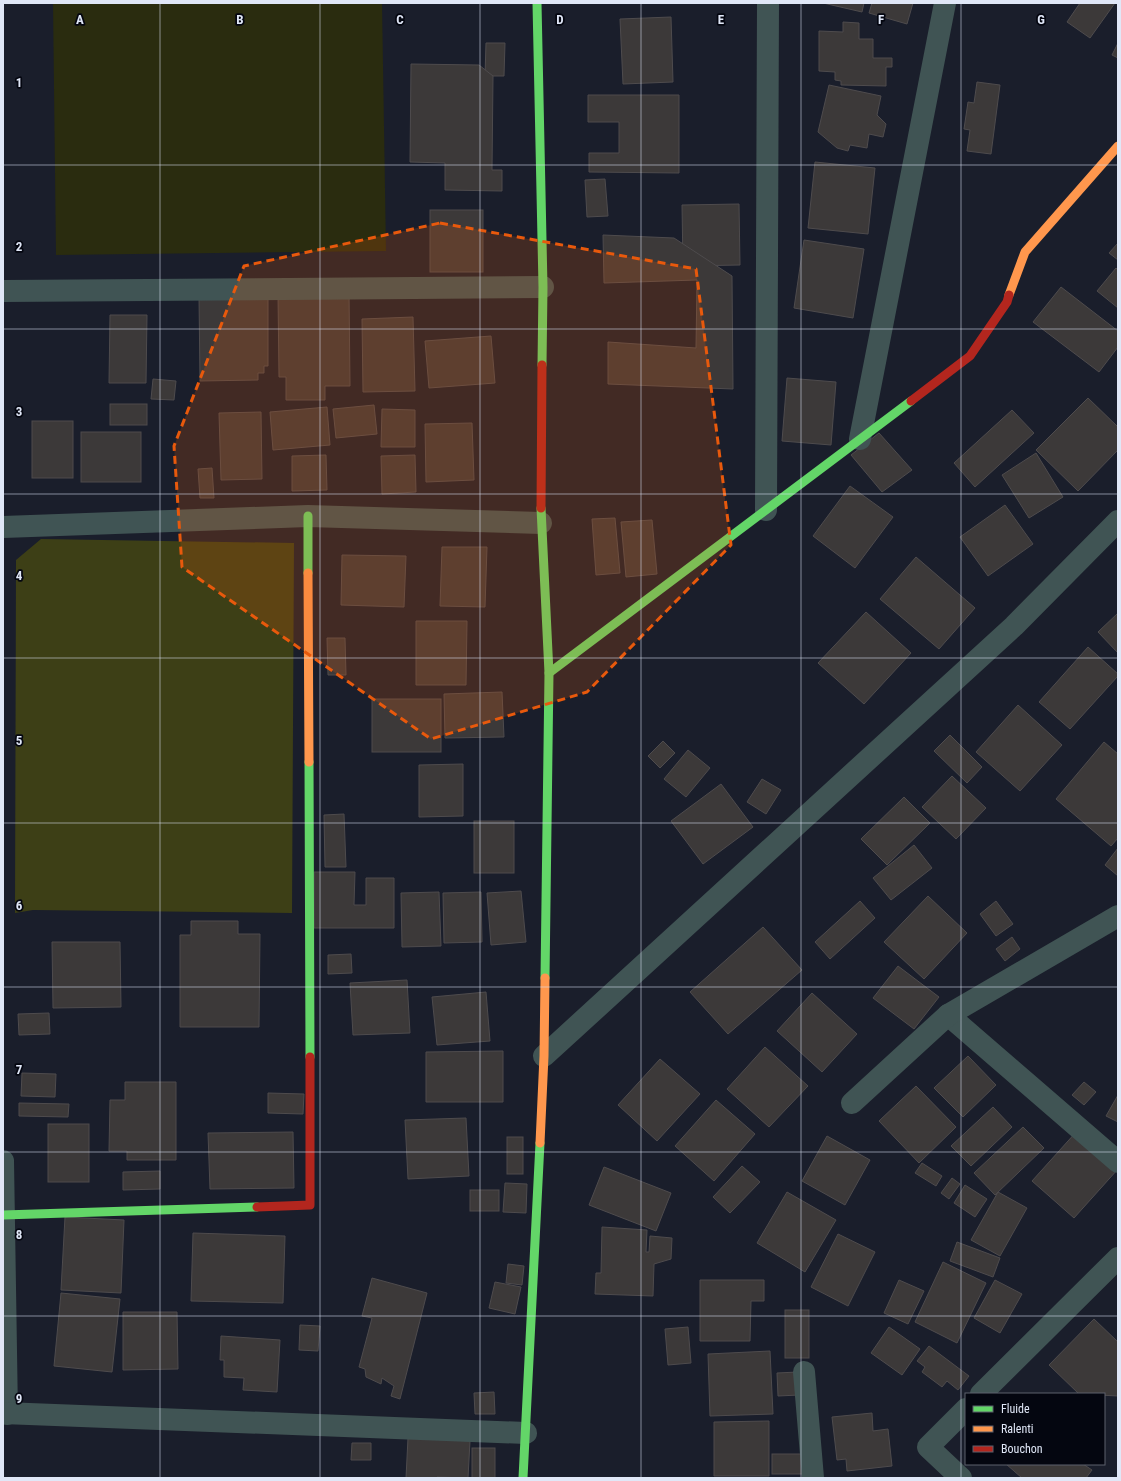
<svg xmlns="http://www.w3.org/2000/svg" width="1121" height="1481" viewBox="0 0 1121 1481" font-family="'Roboto Condensed',sans-serif">
<rect width="100%" height="100%" fill="#1a1e2b"/>
<path fill="#2a2c0f" d="M53,3h329l4,248 -330,4z"/>
<path fill="#3d3f16" d="M41,539l253,4 -2,370 -259,-3 -18,3 1,-353z"/>
<g fill="#3c3939" stroke="#4e4b4d">
<path d="M823,3h41l-2,9z"/>
<path d="M872,3h41l-6,21 -38,-11z"/>
<path d="M1080,3h35l-25,35 -23,-16z"/>
<path d="M671,17l2,65 -50,2 -3,-65z"/>
<path d="M843,22l16,1v16h14v19h19v9h-6v19l-45,-1v-4l-6,-1v-8l-16,-1v-40l24,1z"/>
<path d="M486,43h19l-1,33h-19z"/>
<path d="M1118,43v15l-6,-3z"/>
<path d="M411,64l68,1 14,11 -1,94h10v21l-57,-1v-27l-35,-1z"/>
<path d="M977,82l23,3 -9,69 -24,-3 3,-21 -6,-1 4,-27 6,1z"/>
<path d="M829,85l52,11 -4,19 9,9 -3,13 -14,-3 -2,14 -17,-3 -2,6 -11,-3 -19,-16z"/>
<path d="M588,95h91v78l-90,-1v-19h30v-31h-31z"/>
<path d="M815,162l60,6 -7,66 -60,-6z"/>
<path d="M605,179l3,37 -21,1 -2,-37z"/>
<path d="M739,204l1,61 -57,1 -1,-61z"/>
<rect x="430" y="210" width="53" height="62"/>
<path d="M603,235l71,3 58,38 1,113 -125,-5v-42l88,6 1,-68 -93,3z"/>
<path d="M804,240l60,9 -11,69 -59,-10z"/>
<path d="M1118,243v17l-9,-7z"/>
<path d="M1116,268l2,2v38l-21,-17z"/>
<path d="M1061,287l57,44v16l-19,25 -66,-50z"/>
<path d="M349,293l1,93h-25v14h-39v-23h-7l-1,-83z"/>
<path d="M268,295v71h-4v7h-6v7l-58,1 -1,-85z"/>
<path d="M110,315h37l-1,68h-37z"/>
<path d="M413,317l2,74 -52,1 -1,-73z"/>
<path d="M491,336l4,47 -66,5 -4,-47z"/>
<path d="M787,378l49,4 -5,63 -49,-4z"/>
<path d="M153,379l23,2 -2,19 -23,-1z"/>
<path d="M1088,398l30,29v23l-40,41 -42,-41z"/>
<rect x="110" y="404" width="37" height="21"/>
<path d="M374,405l3,29 -41,4 -3,-29z"/>
<path d="M327,407l3,38 -57,5 -3,-38z"/>
<path d="M382,409l33,1v37h-34z"/>
<path d="M1012,410l22,23 -59,54 -21,-24z"/>
<path d="M261,412l1,67 -41,1 -2,-67z"/>
<rect x="32" y="421" width="41" height="57"/>
<path d="M472,423l2,57 -48,2 -1,-58z"/>
<rect x="81" y="432" width="60" height="50"/>
<path d="M879,433l33,37 -30,22 -31,-37z"/>
<path d="M1036,453l27,44 -34,21 -27,-43z"/>
<path d="M326,455l1,35 -35,1v-35z"/>
<path d="M415,455l1,37 -34,2 -1,-38z"/>
<path d="M212,468l2,30h-14l-2,-29z"/>
<path d="M850,486l43,31 -38,51 -42,-32z"/>
<path d="M1005,505l28,39 -45,32 -28,-39z"/>
<path d="M615,518l5,55 -24,2 -4,-56z"/>
<path d="M652,520l5,54 -31,3 -5,-55z"/>
<path d="M442,547h45l-2,60 -45,-1z"/>
<path d="M342,555l64,1 -2,51 -63,-2z"/>
<path d="M916,557l59,51 -36,41 -59,-50z"/>
<path d="M866,612l45,41 -47,51 -46,-41z"/>
<path d="M1118,613v40l-20,-21z"/>
<path d="M416,621h51l-1,64h-50z"/>
<path d="M327,638h18l1,37h-18z"/>
<path d="M1088,647l30,27v2l-48,53 -31,-27z"/>
<path d="M502,692l2,45 -59,1 -1,-44z"/>
<rect x="372" y="699" width="69" height="53"/>
<path d="M1018,705l44,40 -42,46 -44,-39z"/>
<path d="M950,735l32,32 -15,16 -33,-32z"/>
<path d="M663,741l12,12 -15,15 -12,-12z"/>
<path d="M1104,742l14,12v84l-7,8 -55,-47z"/>
<path d="M688,750l22,18 -24,29 -22,-18z"/>
<path d="M463,764v52l-44,1v-52z"/>
<path d="M952,776l34,32 -30,31 -34,-32z"/>
<path d="M762,779l19,11 -15,24 -19,-12z"/>
<path d="M721,784l32,43 -50,37 -32,-43z"/>
<path d="M904,797l26,26 -43,42 -26,-26z"/>
<path d="M344,814l2,53h-21l-1,-52z"/>
<rect x="474" y="821" width="40" height="52"/>
<path d="M914,845l18,23 -41,32 -18,-22z"/>
<path d="M1118,848v28l-13,-11z"/>
<path d="M314,872h41l-1,33h12v-27h28v50h-80z"/>
<path d="M521,891l5,51 -35,3 -4,-52z"/>
<path d="M439,892l2,54 -39,1 -1,-54z"/>
<path d="M481,892l1,50 -38,1 -1,-50z"/>
<path d="M928,896l39,37 -43,46 -40,-37z"/>
<path d="M860,901l15,17 -45,41 -15,-17z"/>
<path d="M996,901l17,23 -17,12 -16,-22z"/>
<path d="M191,921h47v13h22l-1,93h-79v-92h11z"/>
<path d="M763,927l39,43 -74,64 -38,-42z"/>
<path d="M1012,937l8,12 -15,12 -9,-12z"/>
<path d="M52,942h68l1,65 -68,1z"/>
<path d="M351,954l1,19 -24,1v-19z"/>
<path d="M898,966l41,31 -25,32 -41,-31z"/>
<path d="M407,980l3,53 -57,2 -3,-52z"/>
<path d="M486,992l4,49 -53,4 -5,-48z"/>
<path d="M812,993l45,41 -35,38 -45,-41z"/>
<path d="M49,1013l1,21 -31,1 -1,-21z"/>
<path d="M765,1047l43,39 -39,41 -42,-38z"/>
<path d="M503,1051v51h-77v-50z"/>
<path d="M968,1056l28,29 -33,32 -29,-29z"/>
<path d="M660,1059l40,35 -43,47 -39,-36z"/>
<path d="M22,1073l34,1 -1,23 -34,-1z"/>
<path d="M125,1082h51v78h-49v-9h-18l1,-51h15z"/>
<path d="M1084,1082l12,10 -12,13 -12,-10z"/>
<path d="M916,1086l40,41 -37,36 -40,-42z"/>
<path d="M268,1093l36,1 -1,20 -35,-1z"/>
<path d="M1118,1095v27l-12,-6z"/>
<path d="M716,1100l39,34 -41,47 -39,-35z"/>
<path d="M19,1103l50,1 -1,13 -49,-1z"/>
<path d="M993,1107l19,20 -41,39 -20,-20z"/>
<path d="M466,1118l3,58 -61,3 -3,-59z"/>
<rect x="48" y="1124" width="41" height="58"/>
<path d="M1023,1127l21,21 -49,47 -21,-22z"/>
<path d="M1077,1131l41,38 -44,49 -42,-37z"/>
<path d="M293,1132l1,56 -84,1 -2,-56z"/>
<path d="M827,1136l43,24 -25,45 -43,-24z"/>
<rect x="507" y="1137" width="16" height="37"/>
<path d="M922,1163l20,13 -6,10 -21,-13z"/>
<path d="M742,1166l18,16 -30,31 -17,-16z"/>
<path d="M604,1167l67,26 -15,38 -67,-26z"/>
<path d="M160,1171v18l-37,1v-18z"/>
<path d="M952,1178l8,6 -11,15 -8,-6z"/>
<path d="M505,1183l22,1 -1,29 -23,-1z"/>
<path d="M965,1185l22,14 -12,18 -21,-14z"/>
<rect x="470" y="1190" width="29" height="21"/>
<path d="M787,1192l49,28 -31,52 -48,-29z"/>
<path d="M998,1192l29,16 -27,48 -29,-16z"/>
<path d="M65,1217l59,3 -3,73 -60,-3z"/>
<path d="M602,1227l45,3 -1,22h3l1,-16 22,2 -1,21 -17,5 -1,32 -58,-2 1,-21h5z"/>
<path d="M193,1233l92,3 -2,67 -92,-2z"/>
<path d="M838,1234l37,18 -27,54 -37,-19z"/>
<path d="M957,1242l43,16 -7,19 -43,-16z"/>
<path d="M943,1262l43,21 -29,60 -42,-21z"/>
<path d="M508,1264l16,2 -2,19 -16,-2z"/>
<path d="M372,1278l55,15 -27,106 -9,-3 3,-10 -12,-8 -1,6 -15,-7 -1,-8 -6,-2 13,-49 -10,-2z"/>
<path d="M700,1280h64v21h-13l-1,40h-50z"/>
<path d="M899,1280l25,11 -16,33 -24,-11z"/>
<path d="M995,1280l27,14 -22,39 -26,-15z"/>
<path d="M495,1282l26,5 -6,27 -26,-6z"/>
<path d="M61,1293l59,6 -8,73 -58,-6z"/>
<rect x="785" y="1310" width="24" height="48"/>
<path d="M123,1312h54l1,57 -55,1z"/>
<path d="M1094,1319l24,23v54l-39,-2 -30,-29z"/>
<path d="M300,1325l20,1 -2,25 -19,-1z"/>
<path d="M688,1327l3,36 -23,2 -3,-36z"/>
<path d="M889,1327l31,22 -18,26 -31,-22z"/>
<path d="M221,1336l59,4 -3,52 -34,-2 1,-12 -20,-1v-17h-4z"/>
<path d="M929,1346l40,30 -11,14 -11,-9 -5,6 -20,-15 3,-5 -8,-6z"/>
<path d="M770,1351l3,63 -63,2 -2,-62z"/>
<path d="M798,1372l1,23 -21,1 -1,-23z"/>
<path d="M494,1392l1,22h-20l-1,-21z"/>
<path d="M872,1413l1,18 15,-2 4,37 -45,5 -1,-12 -9,1 -5,-43z"/>
<path d="M769,1421v55h-55v-54z"/>
<path d="M408,1438l62,3 -2,37 -31,-1v1h-31z"/>
<path d="M352,1443h19v17h-20z"/>
<rect x="472" y="1448" width="23" height="30"/>
<rect x="772" y="1454" width="31" height="20"/>
<path d="M1006,1464h77l9,6 -6,8h-64z"/>
</g>
<g fill="none" stroke-linecap="round" stroke-linejoin="round">
<g stroke="#405454" stroke-width="22">
<path d="M3,291l540,-4"/>
<path d="M860,439l85,-436"/>
<path d="M766,510l2,-507"/>
<path d="M3,527l305,-11 233,7"/>
<path d="M948,1015l170,147"/>
<path d="M544,1056l470,-430 104,-105"/>
<path d="M852,1103l96,-88 170,-99"/>
<path d="M3,1161l4,253"/>
<path d="M804,1372l9,106"/>
<path d="M981,1394l137,-136"/>
<path d="M3,1413l523,20"/>
<path d="M961,1478l-33,-31 38,-38"/>
</g>
<g stroke="#63d668" stroke-width="9">
<path d="M537,3l6,284 -1,78"/>
<path d="M541,508l8,165 -4,305"/>
<path d="M308,516v57"/>
<path d="M549,673l362,-272"/>
<path d="M309,762l1,295"/>
<path d="M3,1215l254,-8"/>
<path d="M523,1478l17,-335"/>
</g>
<g stroke="#ff974d" stroke-width="9">
<path d="M1009,295l16,-43 93,-106"/>
<path d="M308,573l1,189"/>
<path d="M540,1143l4,-87 1,-78"/>
</g>
<g stroke="#b3261e" stroke-width="9">
<path d="M911,401l59,-45 37,-54 2,-7"/>
<path d="M541,508l1,-143"/>
<path d="M257,1207l53,-2v-148"/>
</g>
</g>
<path fill="#e8590c" fill-opacity="0.2" stroke="#e8590c" stroke-width="3" stroke-dasharray="8 5" stroke-linejoin="round" d="M440,223l256,46 35,276 -144,147 -156,47 -249,-172 -8,-121 70,-180z"/>
<path fill="none" stroke="#e0e7f7" stroke-width="1" stroke-opacity="0.55" d="M160,3v1475M320,3v1475M480,3v1475M641,3v1475M801,3v1475M961,3v1475M3,165h1115M3,329h1115M3,494h1115M3,658h1115M3,823h1115M3,987h1115M3,1152h1115M3,1316h1115"/>
<g font-size="13" text-anchor="middle" font-weight="bold" fill="#e0e7f7" stroke="#040610" stroke-width="3.5" stroke-linejoin="round" paint-order="stroke">
<text x="80" y="24">A</text>
<text x="240" y="24">B</text>
<text x="400" y="24">C</text>
<text x="560" y="24">D</text>
<text x="721" y="24">E</text>
<text x="881" y="24">F</text>
<text x="1041" y="24">G</text>
<text x="19" y="87">1</text>
<text x="19" y="251">2</text>
<text x="19" y="416">3</text>
<text x="19" y="580">4</text>
<text x="19" y="745">5</text>
<text x="19" y="910">6</text>
<text x="19" y="1074">7</text>
<text x="19" y="1239">8</text>
<text x="19" y="1403">9</text>
</g>
<rect width="1121" height="1481" fill="none" stroke="#e0e7f7" stroke-width="8"/>
<rect x="965" y="1393" width="140" height="72" fill="#040610" stroke="#5c606c"/>
<rect x="973" y="1406" width="20" height="6" fill="#63d668" stroke="#5c606c"/>
<text x="1001" y="1413" font-size="12" fill="#e0e7f7">Fluide</text>
<rect x="973" y="1426" width="20" height="6" fill="#ff974d" stroke="#5c606c"/>
<text x="1001" y="1433" font-size="12" fill="#e0e7f7">Ralenti</text>
<rect x="973" y="1446" width="20" height="6" fill="#b3261e" stroke="#5c606c"/>
<text x="1001" y="1453" font-size="12" fill="#e0e7f7">Bouchon</text>
</svg>
